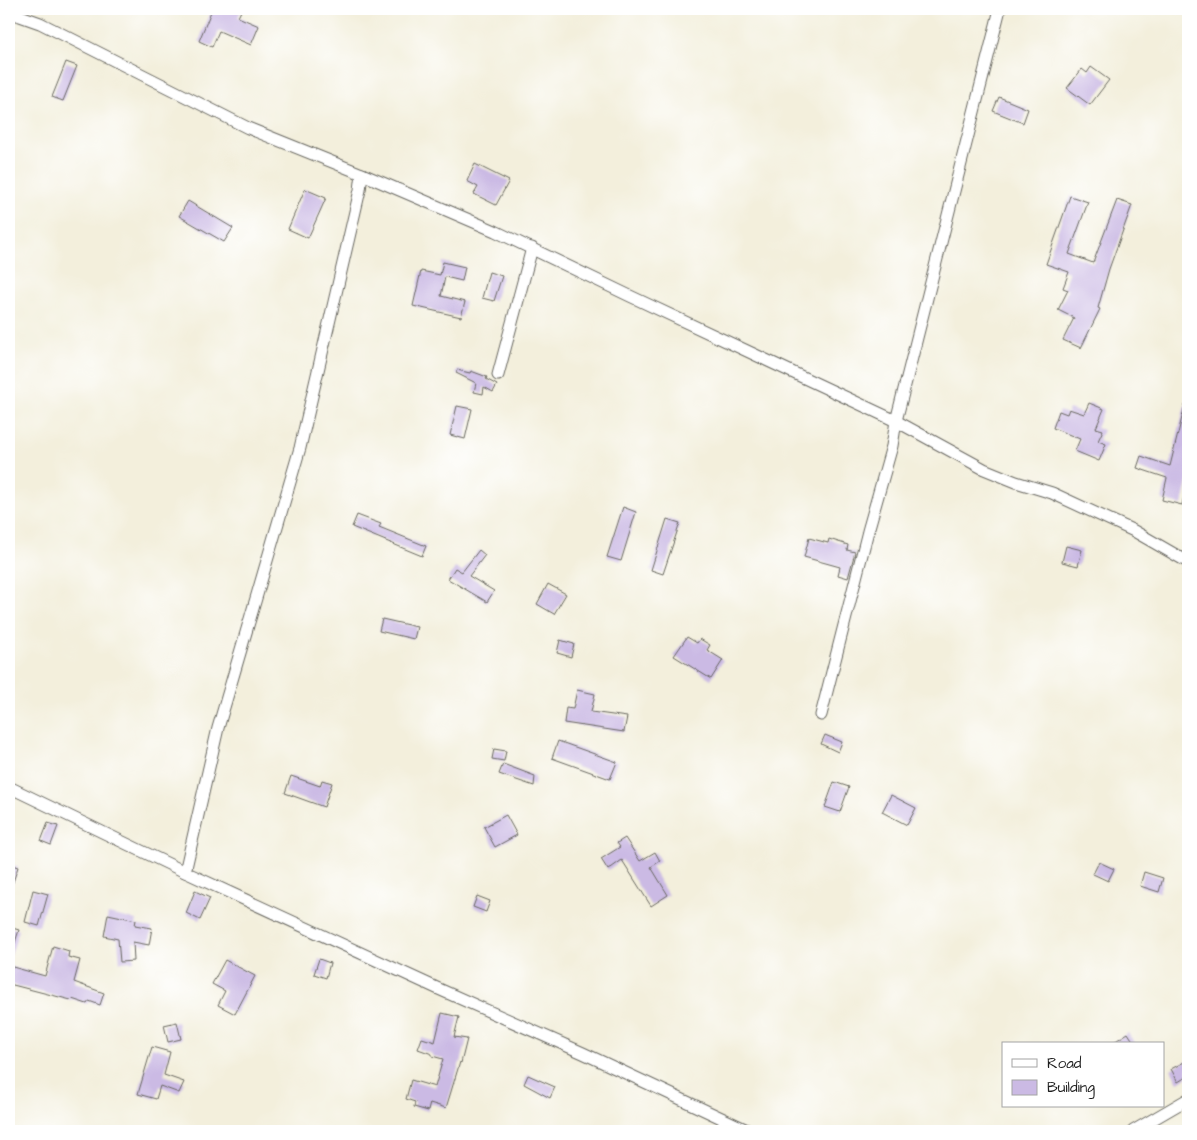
<svg xmlns="http://www.w3.org/2000/svg" width="1197" height="1140" viewBox="0 0 1197 1140" font-family="'Architects Daughter',sans-serif">
<rect width="100%" height="100%" fill="#fff"/>
<filter id="ink" filterUnits="userSpaceOnUse"><feTurbulence type="fractalNoise" baseFrequency=".02" numOctaves="2"/><feDisplacementMap in="SourceGraphic" scale="10" xChannelSelector="R" yChannelSelector="G"/><feConvolveMatrix kernelMatrix="1 2 1 2 8 2 1 2 1" color-interpolation-filters="sRGB"/></filter>
<filter id="wash" filterUnits="userSpaceOnUse"><feTurbulence type="fractalNoise" baseFrequency=".0096" numOctaves="4" result="noise"/><feDisplacementMap in="SourceGraphic" scale="20" xChannelSelector="R" yChannelSelector="G"/><feGaussianBlur stdDeviation="1.12" result="paint"/><feColorMatrix in="noise" values="0 0 0 0 0 0 0 0 0 0 0 0 0 0 0 0 0 1.4 0 .05"/><feComposite in="paint" operator="in"/></filter>
<g filter="url(#wash)">
<rect width="100%" height="100%" fill="#f3efdc"/>
<g id="blocks">
<g fill="#cbbae4">
<path d="M212,9h22l7,2 -3,6 21,9 -8,19 -32,-14 -7,16 -13,-6z"/>
<path d="M66,62l11,4 -14,35 -11,-4z"/>
<path d="M1091,67l18,13 -19,25 -23,-17 15,-19 5,4z"/>
<path d="M999,97l29,12 -5,14 -30,-12z"/>
<path d="M475,164l34,17 -13,24 -22,-11 4,-7 -11,-6z"/>
<path d="M305,189l21,9 -18,40 -20,-9z"/>
<path d="M1070,196l18,6 -19,52 24,9 24,-63 15,5 -23,64 -11,39 2,1 -19,39 -18,-8 11,-22 -16,-8 10,-20 -5,-2 6,-16 -23,-8z"/>
<path d="M188,201l45,27 -9,14 -45,-26z"/>
<path d="M443,262l22,5 -3,14 -17,-4 -4,19 24,6 -4,15 -48,-11 8,-35 19,4z"/>
<path d="M489,272l13,4 -8,25 -12,-3z"/>
<path d="M457,370l13,3 1,-2 16,6 -1,2 11,6 -4,7 -9,-5 -1,7 -9,-2 2,-9 -20,-10z"/>
<path d="M1089,403l15,6 -8,19 7,2 -5,11 8,3 -7,17 -24,-10 5,-12 -27,-11 6,-17 8,3 2,-5 15,5z"/>
<path d="M1185,405l3,1v72l-6,27 -20,-5 5,-22 -30,-10 4,-12 29,10z"/>
<path d="M457,406l15,3 -7,30 -15,-4z"/>
<path d="M623,507l13,5 -15,49 -14,-4z"/>
<path d="M357,515l24,9 -2,3 47,19 -4,10 -70,-29z"/>
<path d="M667,519l13,4 -17,51 -12,-4z"/>
<path d="M809,538l19,5 1,-4 19,6 -1,5 8,2 -7,26 -10,-3 2,-8 -36,-10z"/>
<path d="M1066,546l16,4 -4,16 -16,-4z"/>
<path d="M479,550l6,5 -16,21 25,15 -7,11 -39,-23 7,-11 7,4z"/>
<path d="M548,584l18,10 -12,20 -17,-10z"/>
<path d="M382,619l35,8 -3,12 -35,-8z"/>
<path d="M687,637l10,6 3,-4 10,6 -3,5 16,10 -12,19 -37,-23z"/>
<path d="M560,640l14,4 -3,13 -14,-4z"/>
<path d="M577,690l18,4 -4,18 36,5 -3,15 -60,-9 2,-15 7,1z"/>
<path d="M825,735l17,7 -4,10 -17,-8z"/>
<path d="M558,741l59,21 -7,17 -58,-21z"/>
<path d="M494,749l12,2 -2,10 -12,-2z"/>
<path d="M503,764l32,12 -1,10 -35,-12z"/>
<path d="M291,776l29,10 2,-6 10,3 -8,24 -39,-14z"/>
<path d="M834,782l15,5 -9,25 -15,-5z"/>
<path d="M891,795l25,13 -9,17 -25,-13z"/>
<path d="M506,815l11,20 -22,12 -11,-20z"/>
<path d="M48,823l10,3 -7,19 -10,-4z"/>
<path d="M625,838l15,23 15,-9 5,9 -9,6 17,28 -17,11 -29,-46 -14,10 -7,-11 19,-12 -3,-4z"/>
<path d="M1099,862l15,7 -6,12 -15,-7z"/>
<path d="M9,864l9,3 -8,24h-1z"/>
<path d="M1144,872l19,6 -4,14 -19,-6z"/>
<path d="M33,890l15,4 -9,32 -14,-4z"/>
<path d="M195,891l15,7 -10,22 -14,-7z"/>
<path d="M477,896l13,5 -4,11 -13,-5z"/>
<path d="M108,914l28,6 -1,5 17,3 -3,17 -16,-3 1,19 -14,1 -2,-23 -14,-3z"/>
<path d="M9,927l10,3 -8,25h-2z"/>
<path d="M53,946l16,5 -1,6 12,3 -6,22 30,11 -4,12 -11,-4 -2,3 -15,-5 -1,1 -62,-16v-18l36,10z"/>
<path d="M319,959l11,4 -4,15 -12,-4z"/>
<path d="M225,960l30,16 -20,38 -17,-9 7,-14 -13,-7z"/>
<path d="M442,1013l17,4 -5,20 13,2 -6,24 -1,-1 -14,46 -16,-5 -2,8 -14,-4 1,-5 -9,-3 5,-19 24,7 8,-28 -11,-3v-2l-14,-5 4,-11 13,4z"/>
<path d="M177,1022l4,17 -13,3 -4,-17z"/>
<path d="M1128,1033l7,11h-24z"/>
<path d="M152,1047l18,5 -6,23 20,7 -5,11 -19,-7 -4,13 -18,-5z"/>
<path d="M1188,1060v16l-10,6 -7,-13z"/>
<path d="M528,1075l27,12 -5,11 -26,-14z"/>
</g>
</g>
</g>
<g filter="url(#ink)">
<use href="#blocks" fill-opacity="0" stroke="#67665f" stroke-width="1"/>
<g fill="none" stroke-linecap="round" stroke-linejoin="round">
<g stroke="#67665f" stroke-width="13">
<g id="street">
<path d="M9,12l31,11 208,105 114,46 -2,16 -60,258 -82,280 -33,144"/>
<path d="M362,174l133,57 135,65 266,125 104,-412"/>
<path d="M498,375l34,-127"/>
<path d="M821,715l47,-184 24,-85 4,-25 88,48 32,13 36,11 82,38 54,31"/>
<path d="M9,787l176,85 256,118 142,63 166,78"/>
<path d="M1133,1131l55,-32"/>
</g>
</g>
<use href="#street" stroke="#fff" stroke-width="11"/>
</g>
</g>
<rect width="1197" height="1140" fill="none" stroke="#fff" stroke-width="30"/>
<rect x="1002" y="1042" width="162" height="65" fill="#ffffff" stroke="#a4a4a4"/>
<rect x="1012" y="1059" width="25" height="8" fill="#ffffff" stroke="#a4a4a4"/>
<text x="1047" y="1068" font-size="15" fill="#1c1c1c">Road</text>
<rect x="1012" y="1080" width="25" height="15" fill="#cbbae4" stroke="#a4a4a4"/>
<text x="1047" y="1092" font-size="15" fill="#1c1c1c">Building</text>
</svg>
